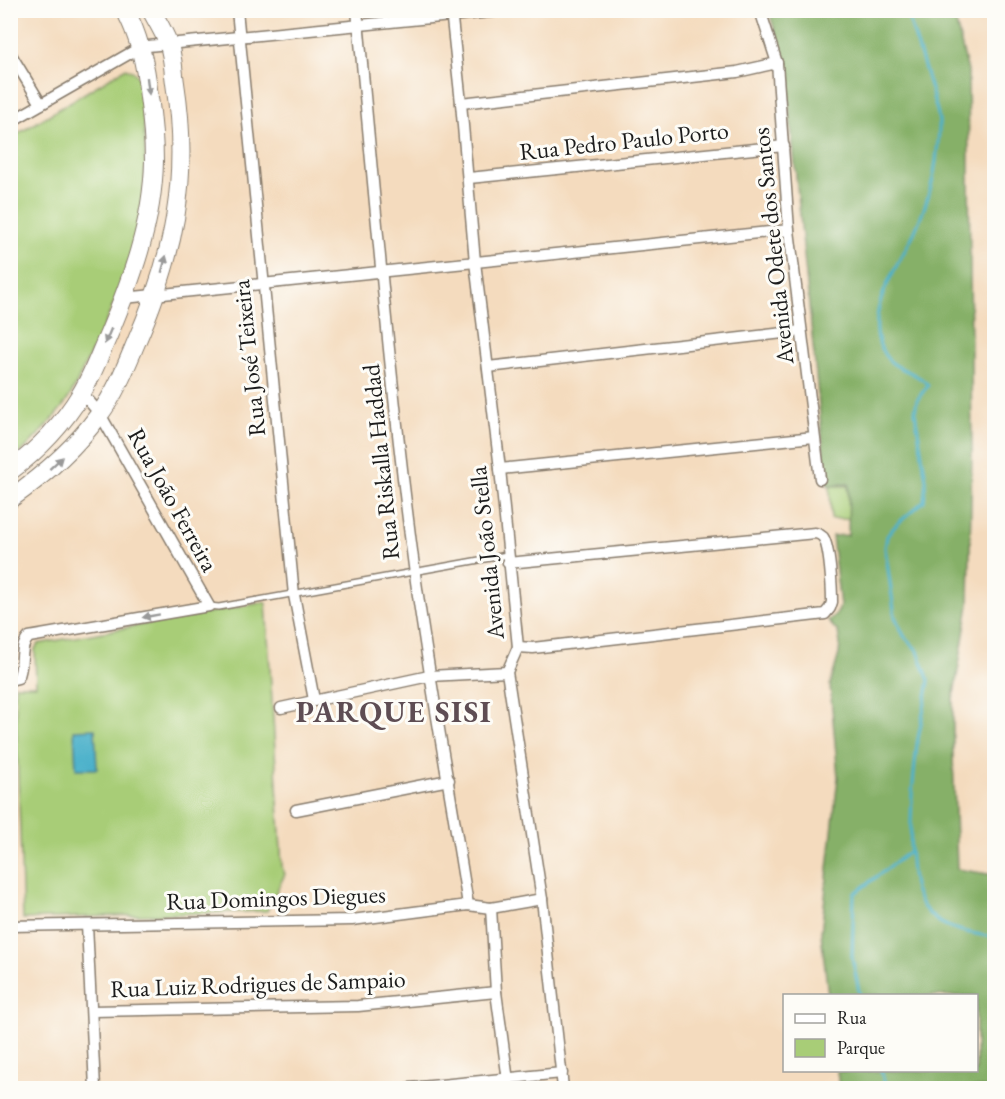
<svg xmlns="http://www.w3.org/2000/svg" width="1005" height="1099" viewBox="0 0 1005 1099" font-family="'EB Garamond',serif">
<rect width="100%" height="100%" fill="#fdfcf7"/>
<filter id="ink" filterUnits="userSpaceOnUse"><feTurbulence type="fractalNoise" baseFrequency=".0167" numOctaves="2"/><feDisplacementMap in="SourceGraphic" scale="12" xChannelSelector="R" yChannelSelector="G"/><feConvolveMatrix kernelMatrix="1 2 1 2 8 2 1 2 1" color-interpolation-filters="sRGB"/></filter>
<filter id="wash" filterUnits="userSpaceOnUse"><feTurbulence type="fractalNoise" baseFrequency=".008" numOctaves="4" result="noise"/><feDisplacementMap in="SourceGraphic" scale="24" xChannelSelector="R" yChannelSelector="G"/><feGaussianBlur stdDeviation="1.35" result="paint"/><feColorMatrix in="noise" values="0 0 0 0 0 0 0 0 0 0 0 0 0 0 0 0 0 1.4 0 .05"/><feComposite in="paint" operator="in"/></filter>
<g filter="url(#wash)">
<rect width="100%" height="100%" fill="#f4dbbe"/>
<g fill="#a8cd77" stroke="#62744a" stroke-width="1.5">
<path d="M126,68l8,4 6,7c2,31 7,64 5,95 -2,66 -30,133 -60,191 -6,12 -11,26 -19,37 -16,22 -35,41 -55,60v-324z"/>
<path d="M830,486h18l1,33h-18z"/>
<path d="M266,602l16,265 3,7 -18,37 -244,8 -8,-234h21l-1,-36 3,-5z"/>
</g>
<path fill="#86b068" stroke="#516642" stroke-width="1.5" d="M769,11h184l15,60 4,379 -3,155 -16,95v55l4,114 37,6v201l-6,12h-149l-2,-17 139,-1v-74l-148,-1 -7,-62 17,-156 -8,-92 9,-31 1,-11 -2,-11 -10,-11 10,-9 2,-6 -8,-70 16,-1 1,-51 -22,1 -42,-419z"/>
<path fill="#4bb1ca" stroke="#346673" stroke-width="1.5" d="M95,729l2,40h-21l-2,-39z"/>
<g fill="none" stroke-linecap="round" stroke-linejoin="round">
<g stroke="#4bb1ca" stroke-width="3">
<path d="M910,851c2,12 1,27 5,38 12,39 44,42 79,48"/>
<path d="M860,996l-8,-39 2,-63 56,-43 2,-58 5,-49 12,-63 -11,-30 -14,-15 -9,-19 -10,-69 2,-12 9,-11 28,-24 2,-21 -11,-68 2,-12 11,-15c-13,-16 -37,-14 -46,-35 -19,-41 17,-84 33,-119 10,-22 18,-46 21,-70 1,-13 4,-28 3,-41 -1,-9 -5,-18 -7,-27 -8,-28 -17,-55 -26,-83"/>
<path d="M881,1070l5,18"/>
</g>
</g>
</g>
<g filter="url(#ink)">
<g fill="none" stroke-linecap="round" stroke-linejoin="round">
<g stroke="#887c6d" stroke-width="8">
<path id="lane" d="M209,606l10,1 288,-52"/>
</g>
<g stroke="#887c6d" stroke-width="13">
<g id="street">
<path d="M237,10l57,585 20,105"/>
<path d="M357,10c18,188 33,377 58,564 15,111 36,221 53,331"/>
<path d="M451,10l10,93 14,159 25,207 18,178 -11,25 35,227 21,189"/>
<path d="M760,10l17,53 12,167 31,249"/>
<path d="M10,53l31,51"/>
<path d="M461,103l276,-31 40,-9"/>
<path d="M10,122l131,-75 7,-1 363,-36"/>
<path d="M469,178l315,-32"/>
<path d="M124,298l665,-68"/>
<path d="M488,367l313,-36"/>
<path d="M500,469l314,-32"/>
<path d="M508,563l307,-30c4,1 5,1 8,4 7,10 9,52 9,65l-2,6 -5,6 -292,34 -15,-1"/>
<path d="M10,680l8,-2c7,-14 0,-30 11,-41l180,-31 -109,-192 -18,-21"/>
<path d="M281,708l148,-32 78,-4"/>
<path d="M296,810l153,-30"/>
<path d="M491,908l5,84 13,96"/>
<path d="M87,925l8,163"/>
<path d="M10,926l342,-6 116,-15 23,3 51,-9"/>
<path d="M92,1011l266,-5 138,-14"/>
<path d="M410,1088l152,-15"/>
</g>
</g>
<g stroke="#887c6d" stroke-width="20">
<g id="primary">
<path d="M10,471c28,-21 53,-47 71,-77 11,-18 18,-38 27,-58 23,-55 45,-114 46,-175 0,-21 -2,-43 -5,-64 -3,-30 -9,-60 -24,-87"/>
<path d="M10,499c34,-24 65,-51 89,-84 16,-21 26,-46 36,-70 39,-89 55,-165 40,-262 -2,-13 -2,-29 -7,-40 -4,-11 -11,-22 -17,-33"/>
</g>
</g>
<use href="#lane" stroke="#fff" stroke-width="5"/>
<use href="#street" stroke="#fff" stroke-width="10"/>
<use href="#primary" stroke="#fff" stroke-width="18"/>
</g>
<defs><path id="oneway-solid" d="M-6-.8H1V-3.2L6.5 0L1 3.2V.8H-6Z" transform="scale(1.5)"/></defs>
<g fill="#999">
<use href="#oneway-solid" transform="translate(148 86) rotate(83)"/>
<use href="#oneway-solid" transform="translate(164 264) rotate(-75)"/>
<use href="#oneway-solid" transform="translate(108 336) rotate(113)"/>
<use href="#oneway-solid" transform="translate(56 463) rotate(-43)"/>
<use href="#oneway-solid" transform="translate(151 616) rotate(170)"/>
</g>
</g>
<g text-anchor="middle" stroke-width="6" stroke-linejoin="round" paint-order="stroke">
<g font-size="24" fill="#1c1c1c" stroke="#fdfcf7">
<text transform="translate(624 141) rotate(-6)" y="8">Rua Pedro Paulo Porto</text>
<text transform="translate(773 246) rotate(-96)" y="8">Avenida Odete dos Santos</text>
<text transform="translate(249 358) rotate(-96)" y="8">Rua José Teixeira</text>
<text transform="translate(381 462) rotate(-96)" y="8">Rua Riskalla Haddad</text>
<text transform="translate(173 500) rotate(61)" y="8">Rua João Ferreira</text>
<text transform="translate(487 553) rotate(-96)" y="8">Avenida João Stella</text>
<text transform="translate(276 898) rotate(-2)" y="8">Rua Domingos Diegues</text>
<text transform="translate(258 984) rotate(-2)" y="8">Rua Luiz Rodrigues de Sampaio</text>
</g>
<g font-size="30" font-weight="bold" letter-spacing="1.5" fill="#5e4d53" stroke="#fdfcf7">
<text x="394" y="722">PARQUE SISI</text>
</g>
</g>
<rect width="1005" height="1099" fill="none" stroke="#fdfcf7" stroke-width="36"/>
<rect x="783" y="994" width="195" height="78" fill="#fdfcf7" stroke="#a3a29f" stroke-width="1.5"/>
<rect x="795" y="1014" width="30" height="9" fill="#ffffff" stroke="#a3a29f" stroke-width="1.5"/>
<text x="837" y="1024" font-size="18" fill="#1c1c1c">Rua</text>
<rect x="795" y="1039" width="30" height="18" fill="#a8cd77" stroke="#a3a29f" stroke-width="1.5"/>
<text x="837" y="1054" font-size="18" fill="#1c1c1c">Parque</text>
</svg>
